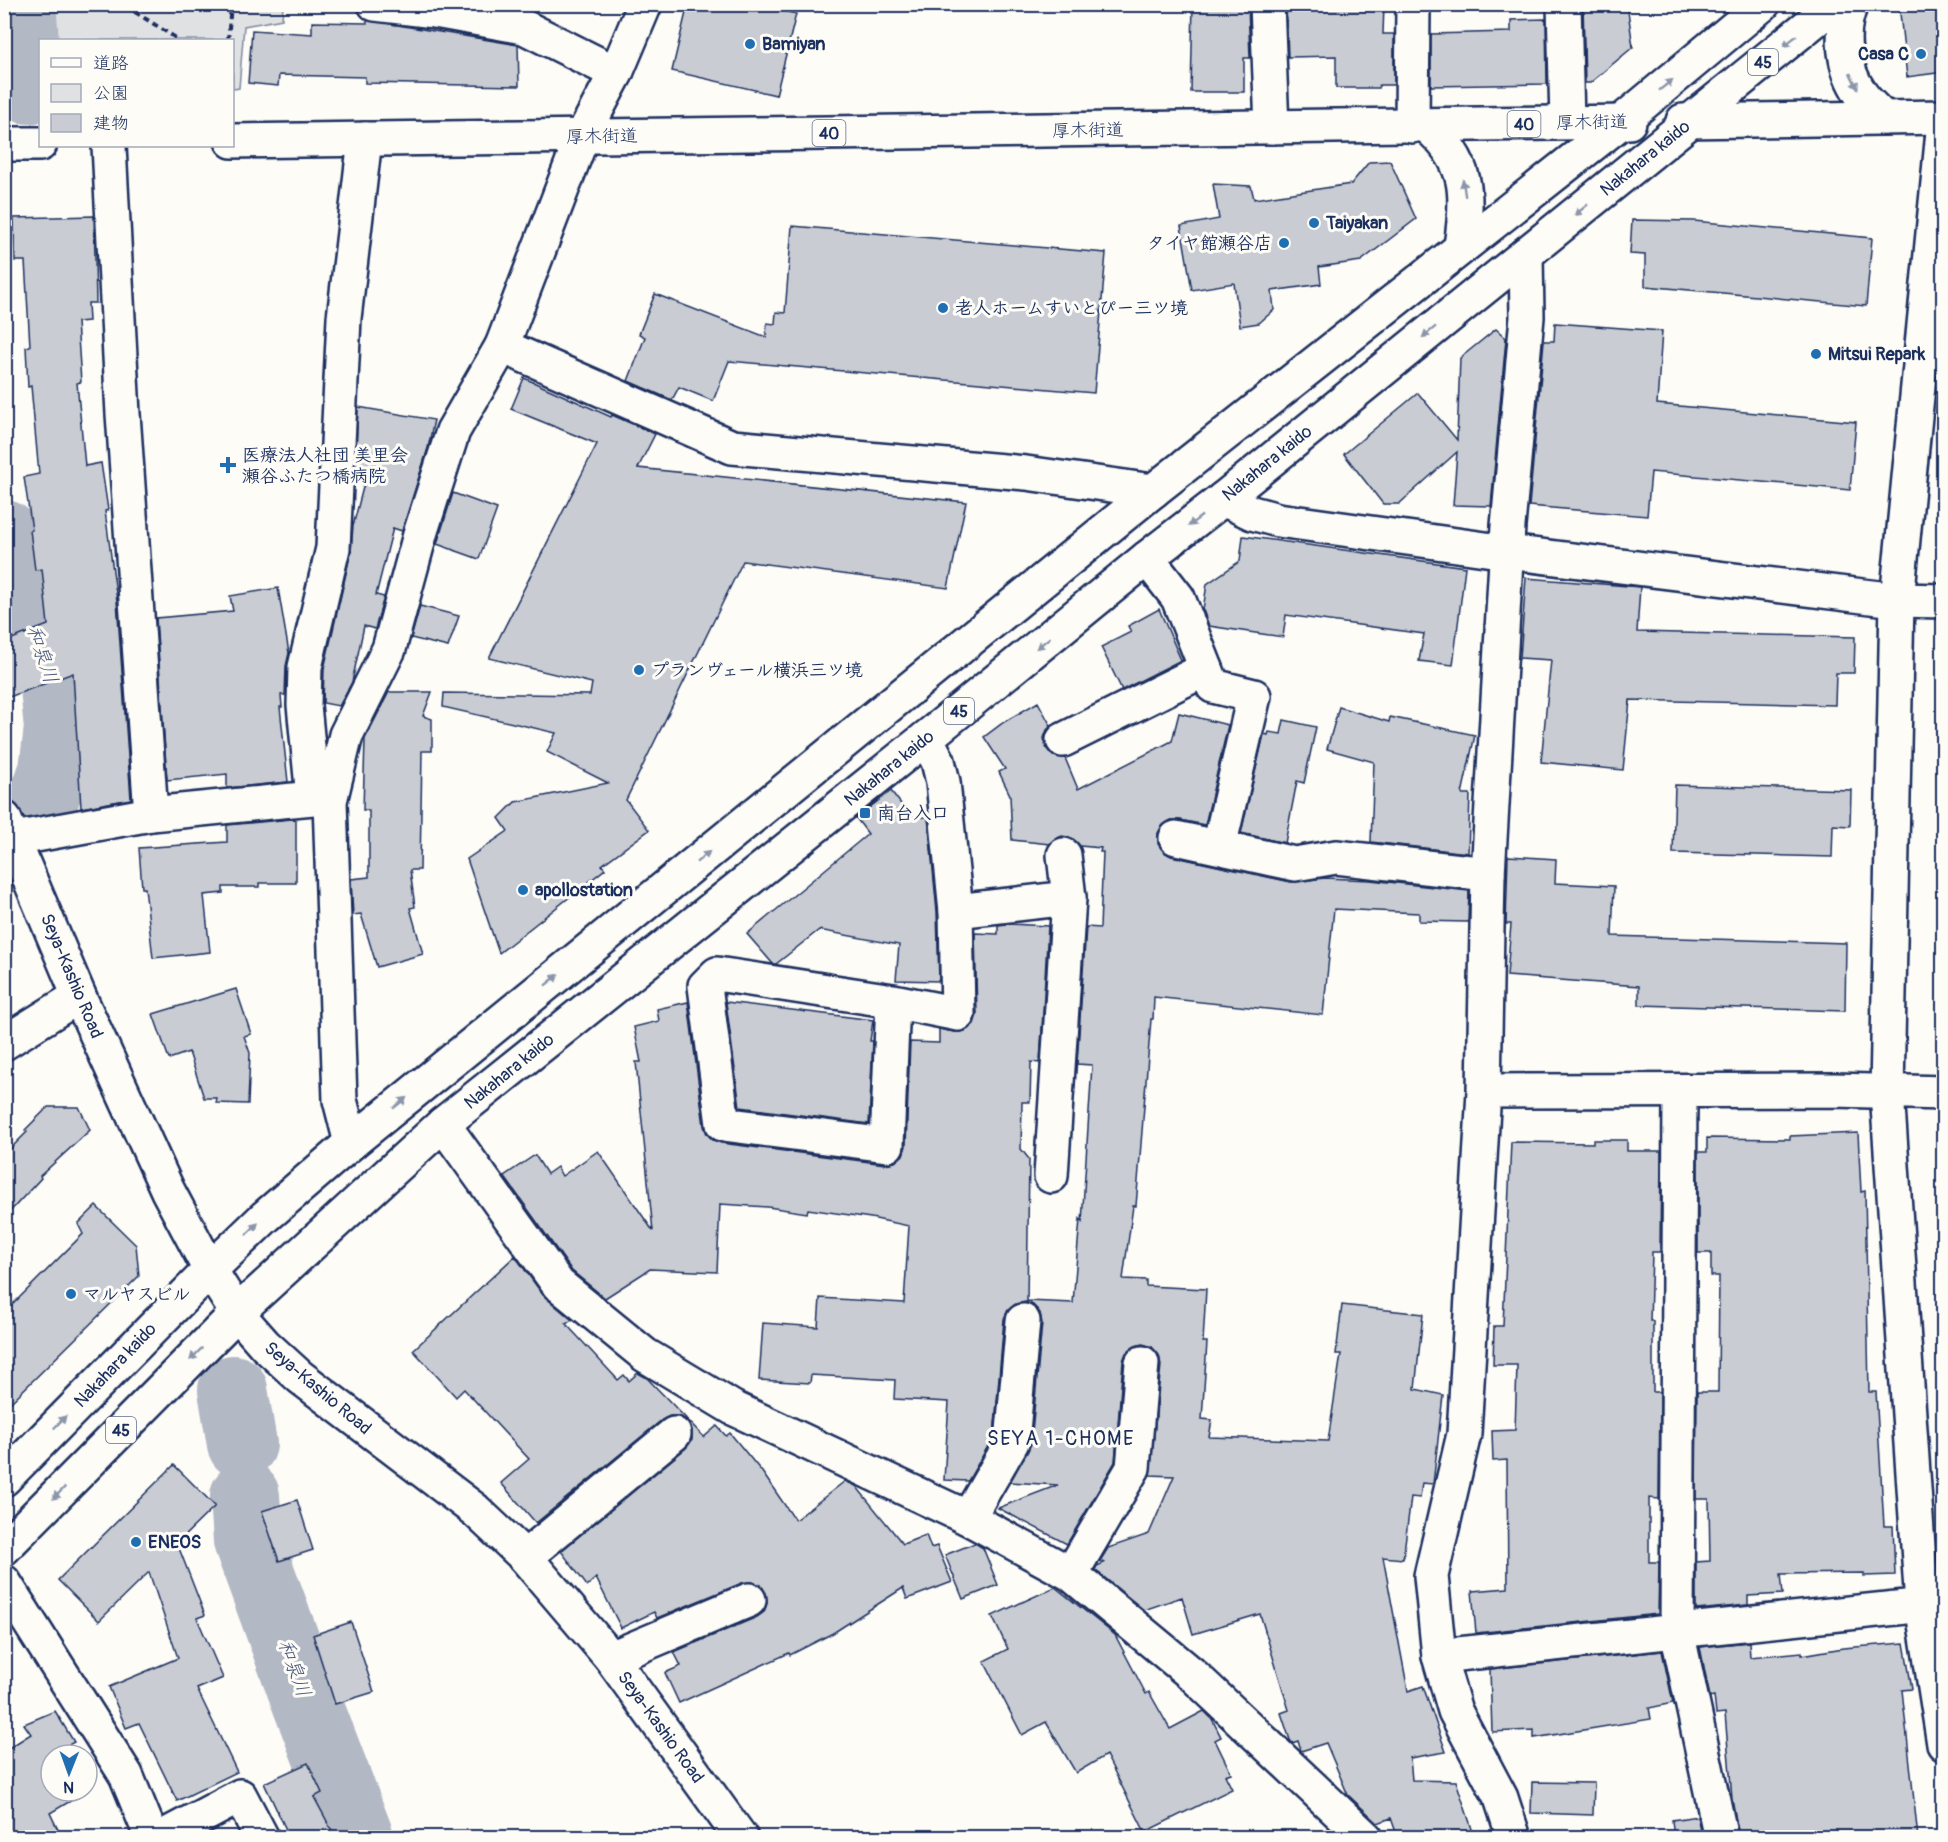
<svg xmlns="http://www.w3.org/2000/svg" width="1948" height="1842" viewBox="0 0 1948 1842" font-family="Pangolin,'Klee One',sans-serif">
<rect width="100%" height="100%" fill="#fdfcf7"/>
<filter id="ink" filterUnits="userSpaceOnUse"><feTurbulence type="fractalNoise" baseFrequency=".0167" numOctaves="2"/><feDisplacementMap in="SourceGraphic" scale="12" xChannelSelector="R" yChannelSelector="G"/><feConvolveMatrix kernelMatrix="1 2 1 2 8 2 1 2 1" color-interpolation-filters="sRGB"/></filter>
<g filter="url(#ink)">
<g fill="#e0e1e3" stroke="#7e88a0" stroke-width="1.5">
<path d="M4,5l1,-1 278,1 -1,14 -38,7 -5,62 -6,1 -1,-49h-192v57l-31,-1 -4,-49z"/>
<path d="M1943,354l1,87h-1l-7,-1z"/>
</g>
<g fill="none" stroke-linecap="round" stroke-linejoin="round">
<g stroke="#b3b8c5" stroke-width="70">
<path d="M21,4l7,85"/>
<path d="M4,535l6,29 15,42 29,71 5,51 -5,42 -14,40"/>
<path d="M233,1390l9,54"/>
<path d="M245,1496l3,45 60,164 51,133"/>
</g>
</g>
<g fill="#c9ccd3" stroke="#1b2f5e" stroke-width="1.5">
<path d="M688,4h88l-1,5 21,5 -20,81 -104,-24z"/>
<path d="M1193,4h55l2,54h-6v34h-53z"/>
<path d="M1286,4h98l-1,30h11v51h-15v3h-43v-32l-48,1z"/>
<path d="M1583,4h44l6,43 -43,36h-5z"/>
<path d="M1899,4h45v68l-37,5z"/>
<path d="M1546,19l1,65 -116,2v-52l80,-2v-12z"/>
<path d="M367,20l151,25 1,41 -154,-3v-6l-86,-2 -1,11 -30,-3 4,-53 60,4v-12l55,1z"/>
<path d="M1390,161l26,58 -55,42 -42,6 2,17 -49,7 2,19 -15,13 -19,3 -6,-43 -42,7 -11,-64 38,-7 -6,-35 38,2 3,13 97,-15 18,-22z"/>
<path d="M94,216l2,87h-8l1,18 -12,1 4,60 -4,1 8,83 16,-3 7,47 -3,1 12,90 14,198 -50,9 -8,-135 -69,26v-57l44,-17 -6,-56 -7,1 -5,-40h2l-8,-53 15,-3 -8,-88 -3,1 -2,-40 4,-1 -5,-85h-10l-1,-43z"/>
<path d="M1632,220l62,1 178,17 -6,68 -221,-20v-31l-15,-1z"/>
<path d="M792,226l314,27 -12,140 -365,-32 -16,40 -34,-14 -7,13 -44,-19 17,-44 -6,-3 16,-40 111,43 1,-14 8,1 1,-12 9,1z"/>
<path d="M1555,323l107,8 -5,73 199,18 -6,68 -199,-18 -4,44 -118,-10 15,-165h10z"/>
<path d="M1496,329l10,9 -15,168 -38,-1 4,-53 -58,52h-16l-39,-50 74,-61 39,47 3,-82z"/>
<path d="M524,378l87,39 1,-2 43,19 -17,34 328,34 -18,86 -205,-27 -117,239 23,30 -47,35 3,4 -106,84 -32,-94 41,-28 -9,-13 16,-16 93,-19 -61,-31 9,-19 -113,-26 1,-14 146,2 2,-12 -103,-25 108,-214 -86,-35z"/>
<path d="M358,407l76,13 -6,28 -26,83 -9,-3 -17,67 8,2 -9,32 -11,-3 -12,56 -13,24 -16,-3 1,-34 27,-117 2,-26 14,-54 -12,-2z"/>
<path d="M453,493l44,16 -18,50 -42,-15z"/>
<path d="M1243,536l222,31 -12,98 -34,-4 5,-27 -138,-19 -3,22 -74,-11 -6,-16 4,-26 33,-23z"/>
<path d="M1526,578l114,9 -3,45 218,5 -1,36h-18l-1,32 -205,-5 -7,70 -82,-8 10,-102 -31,-2z"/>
<path d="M278,588l11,65 -3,13 -1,29h-4l1,12h-2l8,75 -61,6v-14l-60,6 -11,-162 77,-7 -3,-15z"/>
<path d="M420,606l39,10 -11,31 -37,-9z"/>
<path d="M1159,609l22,51 -59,30 -21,-43 30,-15 -3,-6z"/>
<path d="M389,692h43l-9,24 9,3v32h-10l-2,119h-10l5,37 -5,1 13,46 -46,13 -16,-53 -8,1 -2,-36 18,-2v-67h-6l2,-71z"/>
<path d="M1038,702l13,24 -4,4 -3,8 2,10 7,8 12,2 13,31 94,-48 7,-28 49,12 -23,100 -25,-5h-9l-8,5 -5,8v11l6,8 7,4 120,26 34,-4 45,2 99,11 -1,31 -49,-1v-8l-85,-4 -11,106 -169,-18 -1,22h-2l-15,187h-3l-10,73 23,1v6l60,3 -3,53h4l-5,77 10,1 -3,17 119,4 13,-87h-5l6,-49 81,9 -8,75 28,6 -10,89 -11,-1 -2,15 -9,-1 -8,62 -20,-2 25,134 15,-5 23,66 -36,6 2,22 44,1 19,57h-77l-7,-20 -13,5 -30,-28 -22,-52 -25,8 -3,-10 -6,2 -2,-3 -9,-27 8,-3 -29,-96 -67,20 -11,-37 -38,13 -49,-40 2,-4 7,-3 -4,-2 8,-13 41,-14 25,-58 -24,-1 11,-110 -2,-10 -7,-8 -9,-3 -8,2 -9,7 -3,8 -8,101 -48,82 -69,-36 60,-23 -48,-3 21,-38 11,-121 -2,-10 -7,-8 -8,-3 -9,2 -8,6 -4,9 -10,117 -26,45 -24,-1 5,-78 -55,-3 1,-19 -84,-5 -1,8 -51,-3 4,-57 55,4 2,-29 84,5 5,-77 -38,-8 -63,-9 -1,4 -39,-6 -48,-3 -3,68 -67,-3 -45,29 -33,-27 -68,-95 31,-21 12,19 10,-7 5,9 36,-25 55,80 -17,-169h5l-7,-35 25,-6 -2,-12 31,-7 16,124 3,8 6,6 8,3 164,21 10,-2 8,-7 3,-9 4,-104 29,1v-14l15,3 11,-1 9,-7 3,-10 -2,-81 23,1v-9l10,-1 40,2 -8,137 -9,-1 -1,40h-8l-1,47 8,10 -2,142 46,2 7,-84 2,3 10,-157 -15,-1 9,-137 14,1 3,-76h-3l1,-4 -21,-2 -8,-8 -10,-2 -9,4 -3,4 -38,-4 -2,-45 -11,-23 6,-3 -21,-32 20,-15z"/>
<path d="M1339,707l50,15 1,-5 85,18 -13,59h8l-2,59 -97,-11 3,-80 -47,-13z"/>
<path d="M1284,720l32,7 -12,56 -7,-2 -12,62 -44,-10 23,-99 4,1 1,-3 12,2z"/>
<path d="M1675,785l176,5 -1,36 -17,-1 -1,32 -159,-4z"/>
<path d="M891,791l20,26h17l9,95 2,69 -43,-1 3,-35 -80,-15 -43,34h-3l-26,-30 121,-100 -12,-16z"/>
<path d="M292,819l4,1v63h-37v4h-36v6l-19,2 6,57 -57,6 -8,-70h-3l-3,-40 88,-6v-17z"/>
<path d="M1508,856l48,3 -1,24 59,3 -2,50 234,7 -1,68 -206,-6v-19l-132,-10 4,-52h-5z"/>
<path d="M236,989l15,45 -7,2 6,17 -2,51 -32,-1 1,-5h-13l-15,-46 -20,7 -16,-45z"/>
<path d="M726,1002l147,18 -3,21h3l-4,83 -129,-17z"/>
<path d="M48,1107h31l11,23 -50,46 1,2 -37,40v-63l23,-23 -2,-2z"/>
<path d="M1858,1133l3,59 4,-1 4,201h7l8,134h9l2,49 -31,1v-3l-83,1 2,20 -35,2v9l-52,5v-48l14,-1 -1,-62h-13l1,-107h21l1,-116h-8v-23h-13v-101h9v-14l83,1v-3z"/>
<path d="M1593,1140h34v11h34l-1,101h-8l-2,69h3v71h7l-1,107 -10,-1v64h10l-1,52 -182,19 -4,-42 36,-3 -1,-128 -14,1 -1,-30 23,-1 2,-65h-24l1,-39h9l8,-184 82,1z"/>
<path d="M96,1206l40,39 3,31 -135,133v-96l79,-79 -5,-10z"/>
<path d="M515,1256l28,39 29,25 -6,4 52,56 6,-5 5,6 9,-8 9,5 57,59 13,-11 9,10 4,-3 32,39 33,48 50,-39 11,5 47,58 23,-9 5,13 6,-2 15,36 -45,17 -4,-11 -70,45 -43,22 -1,-2 -110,50 -14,-30 16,-7 -7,-14 83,-35 7,-5 3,-9 -1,-10 -5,-8 -9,-3 -10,1 -85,35 -3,-6 -33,16 -25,-50 -9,8 -26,-35 125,-103 6,-8v-10l-3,-7 -9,-7h-10l-8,4 -126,103 -35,-40 28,-24 -65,-70 -8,8 -43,-47z"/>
<path d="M174,1465l41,41 -38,37 28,72 -8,3 26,60 -26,11 40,83 -60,29 -38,-78 -13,5 -17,-41 69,-29 -29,-86 -50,49 -41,-41z"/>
<path d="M297,1500l16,50 -34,11 -17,-50z"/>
<path d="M975,1543l8,5 15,37 -35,14 -18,-44z"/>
<path d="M1055,1587l60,48 31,59 3,-2 21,37 34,-18 8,8 9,18 -6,3 16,33 -6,2 7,14 -87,43 -39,-77 -30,18 -30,-51 -24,13 -38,-74 24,-12 -16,-33z"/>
<path d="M351,1622l23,70 -39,12 -22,-69z"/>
<path d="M1749,1642l1,15 52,-5v3l41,-7 61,-5 8,46 -10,1 16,148h-179l-7,-40 -7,-85 -9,1 -2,-18 -4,1 -10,-50z"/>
<path d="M1662,1651l11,52 -24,5 2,11 -117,19v-8l-42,2 -2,-63z"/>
<path d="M55,1711l19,31 -23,13v36h25l3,5 -29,17 12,25h-58v-87l27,-17 -7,-10z"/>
<path d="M308,1763l14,30 -8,4 22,41h-46l-26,-55z"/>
<path d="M1532,1782l62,1 -1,32 -62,-2z"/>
<path d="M1697,1816l5,22h-28l-2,-18z"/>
</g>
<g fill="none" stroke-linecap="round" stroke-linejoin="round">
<g stroke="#1b2f5e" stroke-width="38">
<g id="minor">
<path d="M375,4l60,7 89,16 92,46"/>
<path d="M1267,4l5,123"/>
<path d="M1564,4l3,118"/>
<path d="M1944,121l-47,479 -10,492 35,513 22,139"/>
<path d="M1412,126l1,-122"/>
<path d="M502,346l230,101 294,26 127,18"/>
<path d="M1223,499l29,14 26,7 229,32 364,45 26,3 47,1"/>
<path d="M1147,558l31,40 35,88 41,10 -35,151"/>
<path d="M1063,740l143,-71"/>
<path d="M151,814l162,-16 -9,-93 1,-38 28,-119 11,-230 21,-179"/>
<path d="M1176,838l119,26 41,-7 152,17"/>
<path d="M14,839l137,-25 -28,-400 -14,-268"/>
<path d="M1064,855l5,43"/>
<path d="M956,911l113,-13 -18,278"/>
<path d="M893,1001l-6,144 -164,-21 -18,-138 12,-12 176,27 65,13 -2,-103 -13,-129 -5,-21 -12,-23"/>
<path d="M4,1043l75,-47"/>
<path d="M1484,1091l351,-1 109,3"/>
<path d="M1680,1092l-3,539 44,207"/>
<path d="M443,1124l115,160 87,71 88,53 235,110 103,56 122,101 173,163"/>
<path d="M351,1143l-11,-43 -10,-299 16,-66 43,-86 32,-118 32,-100 49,-85 80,-209 34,-64 29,-69"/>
<path d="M968,1518l44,-76 11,-121"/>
<path d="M525,1557l149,-123"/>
<path d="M1071,1574l62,-106 9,-105"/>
<path d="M4,1582l122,193 26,63"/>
<path d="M1439,1656l505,-53"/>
<path d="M611,1658l138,-58"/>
<path d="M161,1838l79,-42 22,42"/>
<path d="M1514,1838l-13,-40 -46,-87 -16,-55 -8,-80 33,-142 20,-343 4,-217 20,-348 19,-209 -1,-63"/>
</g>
</g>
<g stroke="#1b2f5e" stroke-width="38">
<g id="major">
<path d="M1851,4c-12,28 -8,65 10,90 6,9 15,16 22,24"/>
<path d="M1683,121l261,-4"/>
<path d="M1426,125c43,36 43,69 35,121"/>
<path d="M232,141l1397,-19"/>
<path d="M4,144h36"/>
<path d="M4,818l75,178 89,195 42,79 27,43 28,32 35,32 175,133 50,47 86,101 130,180"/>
<path d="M4,1479l206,-209 55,-53 86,-74 802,-652 468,-369 142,-118"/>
<path d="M4,1548l241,-243 198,-181 483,-386 221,-180 76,-59 612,-495"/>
</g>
</g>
<g stroke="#1b2f5e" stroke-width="4" stroke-dasharray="6 4.5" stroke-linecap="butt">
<path d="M142,4l-7,8 44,28"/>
<path d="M228,40l3,-36"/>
</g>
<use href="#minor" stroke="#fdfcf7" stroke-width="33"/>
<use href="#major" stroke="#fdfcf7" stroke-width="33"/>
</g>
<defs><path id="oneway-solid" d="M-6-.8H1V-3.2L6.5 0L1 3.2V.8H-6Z" transform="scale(1.5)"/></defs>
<g fill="#8c96aa">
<use href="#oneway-solid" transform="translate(1790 41) rotate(142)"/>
<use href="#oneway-solid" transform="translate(1854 81) rotate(64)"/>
<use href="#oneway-solid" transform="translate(1666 85) rotate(-39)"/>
<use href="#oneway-solid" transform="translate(1464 188) rotate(-98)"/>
<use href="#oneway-solid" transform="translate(1581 210) rotate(141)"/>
<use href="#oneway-solid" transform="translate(1429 332) rotate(141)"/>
<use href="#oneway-solid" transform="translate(1195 521) rotate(142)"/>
<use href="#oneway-solid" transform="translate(1043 643) rotate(141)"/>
<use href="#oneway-solid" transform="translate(703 857) rotate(-39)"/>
<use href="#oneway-solid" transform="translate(552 980) rotate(-39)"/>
<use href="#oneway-solid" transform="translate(400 1103) rotate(-39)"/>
<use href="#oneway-solid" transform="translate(252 1229) rotate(-44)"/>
<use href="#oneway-solid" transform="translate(196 1354) rotate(135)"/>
<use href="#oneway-solid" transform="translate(60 1422) rotate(-46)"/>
<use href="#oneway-solid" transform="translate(59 1493) rotate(135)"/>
</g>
</g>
<g fill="#1f6fb2" stroke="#fdfcf7" stroke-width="2">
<circle cx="750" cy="44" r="6"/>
<circle cx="1921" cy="54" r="6"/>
<circle cx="1314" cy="223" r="6"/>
<circle cx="1284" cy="243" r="6"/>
<circle cx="943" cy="308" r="6"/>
<circle cx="1816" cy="354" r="6"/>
<path d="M225 456h6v6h6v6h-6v6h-6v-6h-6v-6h6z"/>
<circle cx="639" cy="670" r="6"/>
<rect x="859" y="807" width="12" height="12" rx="3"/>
<circle cx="523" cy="890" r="6"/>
<circle cx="71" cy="1294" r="6"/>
<circle cx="136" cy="1542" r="6"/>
</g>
<g text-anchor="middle" stroke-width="6" stroke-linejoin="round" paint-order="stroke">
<g fill="#fdfcf7" stroke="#5f6c8c" stroke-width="1.5">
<rect x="1748" y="49" width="30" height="26" rx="4.5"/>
<rect x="1507.5" y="111" width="33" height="26" rx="4.5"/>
<rect x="812.5" y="120" width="33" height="26" rx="4.5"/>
<rect x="944" y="698" width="30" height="26" rx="4.5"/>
<rect x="106" y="1417" width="30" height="26" rx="4.5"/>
</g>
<g font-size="16" font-weight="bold" fill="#1b2f5e">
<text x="1763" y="68">45</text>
<text x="1524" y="130">40</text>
<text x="829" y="139">40</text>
<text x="959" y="717">45</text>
<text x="121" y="1436">45</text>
</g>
<g font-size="18" font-weight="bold" fill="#1b2f5e" stroke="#fdfcf7" text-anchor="start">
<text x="762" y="50">Bamiyan</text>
<text x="1909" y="60" text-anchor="end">Casa C</text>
<text x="1326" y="229">Taiyakan</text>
<text x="1272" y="249" text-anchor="end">タイヤ館瀬谷店</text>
<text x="955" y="314">老人ホームすいとぴー三ツ境</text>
<text x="1828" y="360">Mitsui Repark</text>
<text x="242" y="461">医療法人社団 美里会<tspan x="242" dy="21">瀬谷ふたつ橋病院</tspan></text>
<text x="651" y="676">プランヴェール横浜三ツ境</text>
<text x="877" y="819">南台入口</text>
<text x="535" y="896">apollostation</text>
<text x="83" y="1300">マルヤスビル</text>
<text x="148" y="1548">ENEOS</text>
</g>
<g font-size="18" fill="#1b2f5e" stroke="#fdfcf7">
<text transform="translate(1592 122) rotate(-1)" y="6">厚木街道</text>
<text transform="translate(1088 130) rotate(-1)" y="6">厚木街道</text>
<text transform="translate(602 136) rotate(-1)" y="6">厚木街道</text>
<text transform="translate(1645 158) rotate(-39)" y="6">Nakahara kaido</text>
<text transform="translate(1267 463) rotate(-39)" y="6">Nakahara kaido</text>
<text transform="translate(889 768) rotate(-39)" y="6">Nakahara kaido</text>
<text transform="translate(72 976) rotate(67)" y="6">Seya-Kashio Road</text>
<text transform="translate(509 1071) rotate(-39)" y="6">Nakahara kaido</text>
<text transform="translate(115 1365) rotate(-46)" y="6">Nakahara kaido</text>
<text transform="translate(318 1388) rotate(40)" y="6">Seya-Kashio Road</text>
<text transform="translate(661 1727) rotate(54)" y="6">Seya-Kashio Road</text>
</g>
<g font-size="20" font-style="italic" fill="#49587d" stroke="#fdfcf7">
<text transform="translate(43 654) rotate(72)" y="7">和泉川</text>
<text transform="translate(295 1668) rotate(70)" y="7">和泉川</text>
</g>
<g font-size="20" letter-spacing="1.5" fill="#1b2f5e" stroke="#fdfcf7">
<text x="1061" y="1445">SEYA 1-CHOME</text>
</g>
</g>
<rect width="1948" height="1842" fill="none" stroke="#fdfcf7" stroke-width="24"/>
<rect x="12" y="12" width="1924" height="1818" fill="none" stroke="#1b2f5e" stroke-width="2" filter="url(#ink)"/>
<rect x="39" y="39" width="195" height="108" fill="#fdfcf7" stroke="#a3aaba" stroke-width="1.5"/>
<rect x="51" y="58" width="30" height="9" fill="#fdfcf7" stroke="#a3aaba" stroke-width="1.5"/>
<text x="93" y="69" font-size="18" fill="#1b2f5e">道路</text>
<rect x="51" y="84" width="30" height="18" fill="#e0e1e3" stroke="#a3aaba" stroke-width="1.5"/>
<text x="93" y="99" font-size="18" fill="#1b2f5e">公園</text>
<rect x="51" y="114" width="30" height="18" fill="#c9ccd3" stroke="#a3aaba" stroke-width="1.5"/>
<text x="93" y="129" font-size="18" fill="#1b2f5e">建物</text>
<g transform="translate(69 1773) rotate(181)"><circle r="28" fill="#fdfcf7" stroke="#a3aaba" stroke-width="1.5"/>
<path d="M0-4.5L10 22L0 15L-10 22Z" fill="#1f6fb2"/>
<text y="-9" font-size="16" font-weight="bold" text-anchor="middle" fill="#1b2f5e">N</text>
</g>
</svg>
